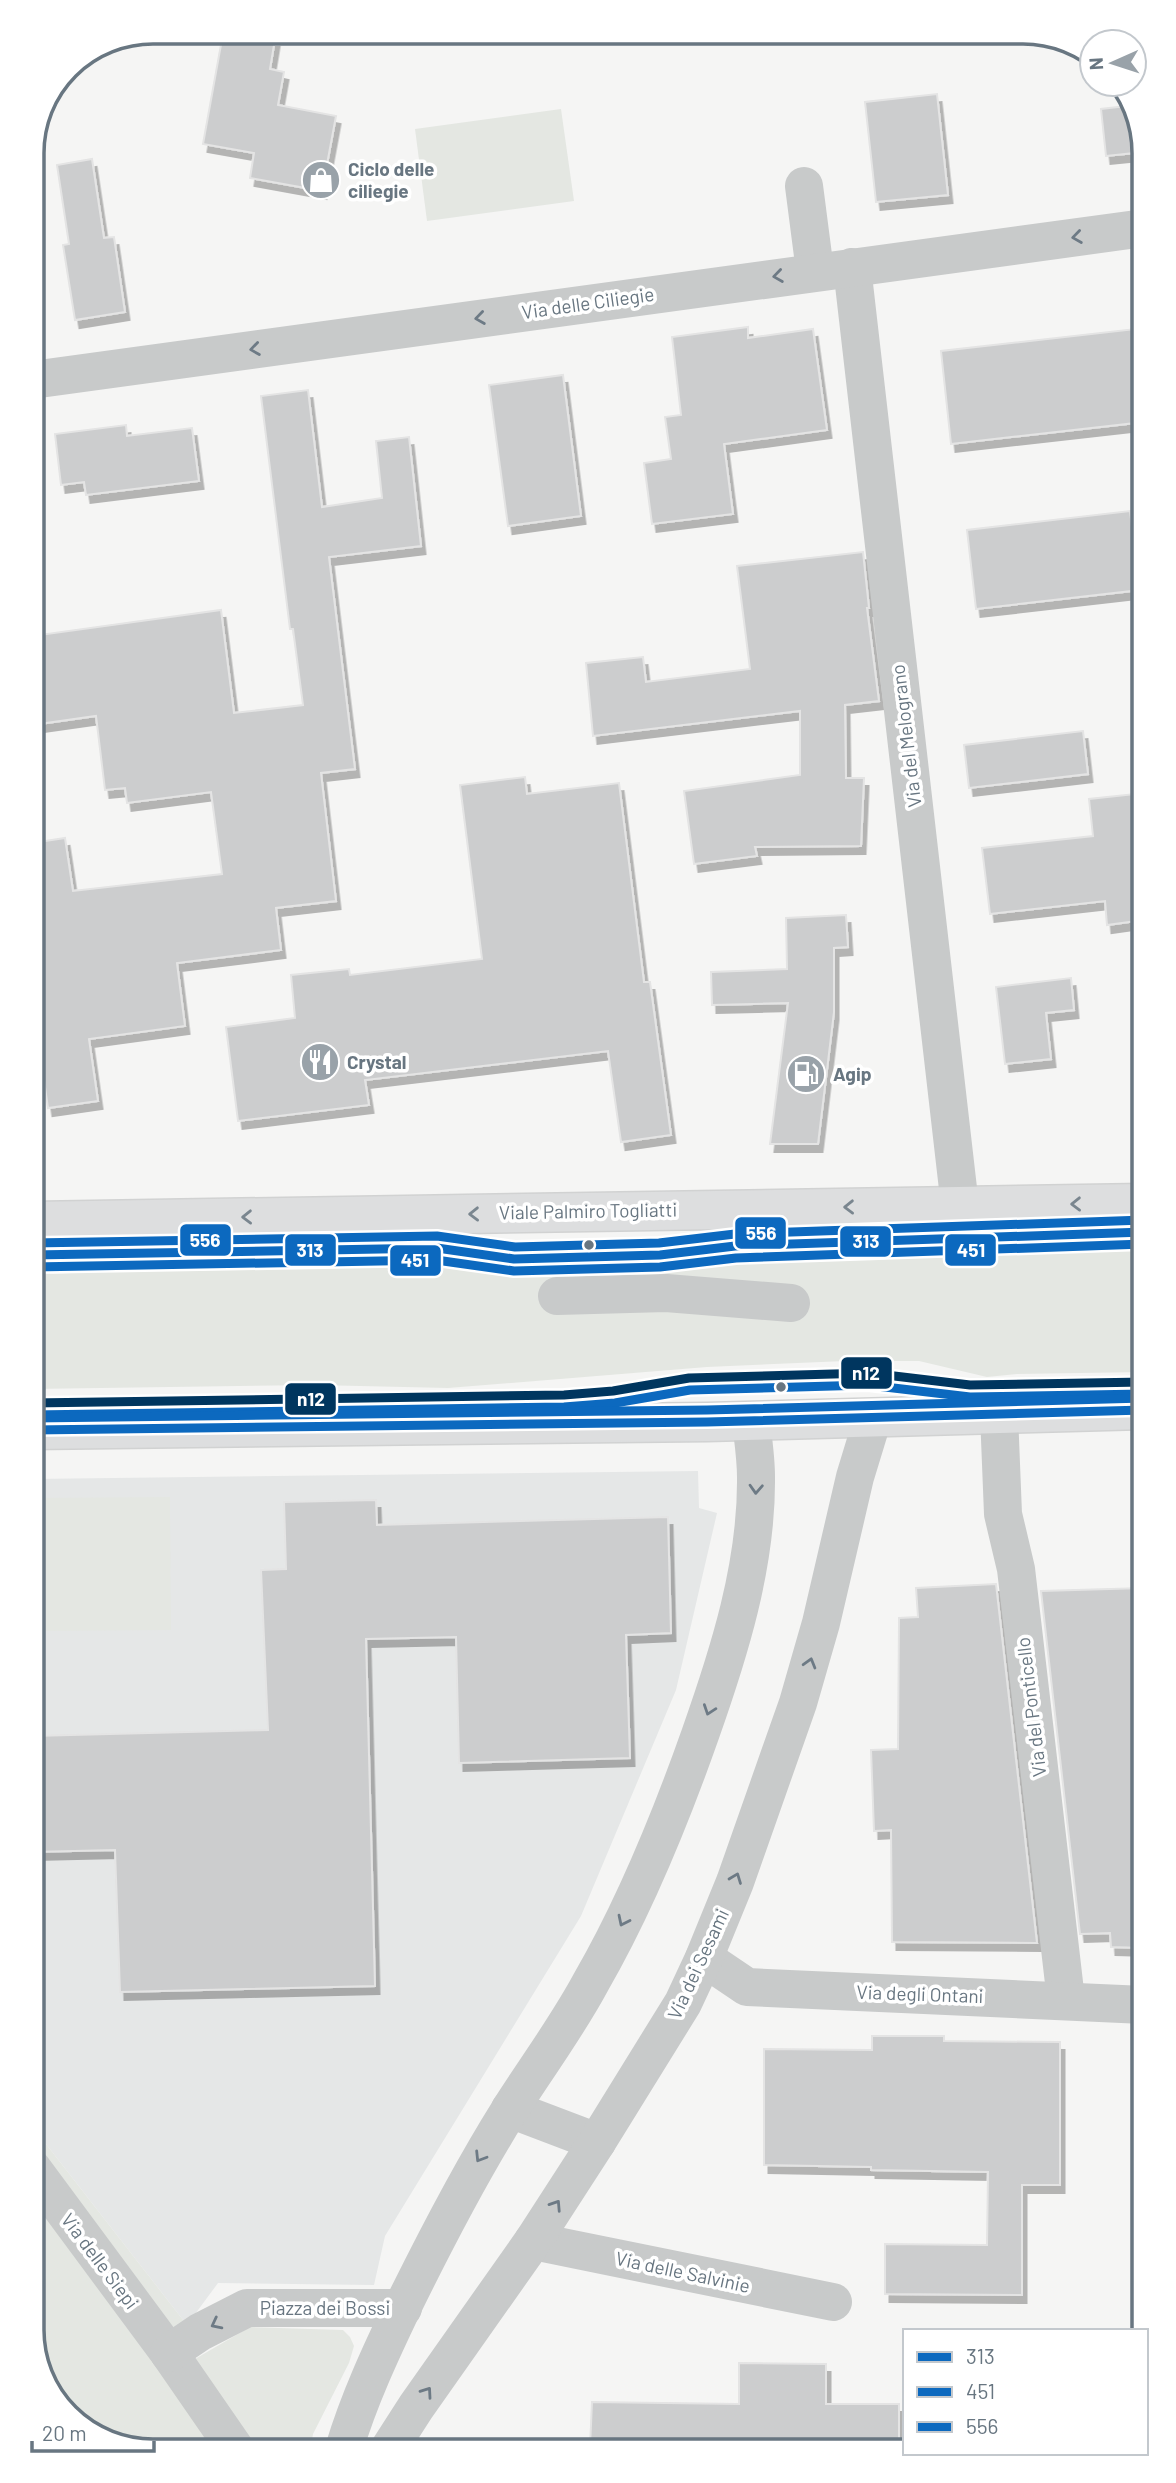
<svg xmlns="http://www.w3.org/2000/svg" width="1176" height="2483" viewBox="0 0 1176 2483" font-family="Barlow,sans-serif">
<defs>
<filter id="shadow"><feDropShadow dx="4.5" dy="8" stdDeviation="0" flood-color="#0004"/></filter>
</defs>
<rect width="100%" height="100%" fill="#f5f5f4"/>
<path fill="#e5e7e7" d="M698,1471l1,37 18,5 -41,177 -95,226 -196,320 -11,49 -156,-2 -31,42 -155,-199v-647z"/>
<g fill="#e4e7e2">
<path d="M561,109l13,92 -147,20 -12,-92z"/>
<path d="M962,1248l138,2 44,-2v124l-127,2 -30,3 -68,-16h-74l-138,6 -259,21 -132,-3 -284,4v-117l21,2 202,-11 242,3z"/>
<path d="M170,1497l1,133 -139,1v-133z"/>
<path d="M32,2126l155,199 8,34 55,-32 93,3 7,7 4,9 -5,17 -36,71 -3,16 -165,1 -66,-24 -38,-51 -9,-46z"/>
</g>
<g fill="#cccdce" stroke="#e4e4e4" stroke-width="2" filter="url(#shadow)">
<path d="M222,39h53l-5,30 14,3 -6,33 58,11 -14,75 -72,-13 4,-25 -51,-9z"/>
<path d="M937,94l11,101 -72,7 -11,-100z"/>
<path d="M1135,105l9,47 -38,4 -5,-47z"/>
<path d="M92,159l12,79 10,-1 11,75 -50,8 -12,-75 6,-1 -12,-79z"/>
<path d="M748,327v11l65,-9 14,101 -103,14 9,70 -81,10 -8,-61 27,-4 -6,-42 16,-2 -9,-78z"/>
<path d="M1144,328v94l-193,22 -10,-93z"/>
<path d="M563,375l18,141 -73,10 -19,-141z"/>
<path d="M308,390l14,117 60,-9 -6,-57 33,-4 12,109 -92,11 26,212 -34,4 15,128 -60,7 5,42 -104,13 8,63 -96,13 9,62 -50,7 -16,-111v-154l33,-5 8,53 149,-17 -11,-82 -84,11 -2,-15 -20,2 -9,-74 -64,9v-89l189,-26 13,103 69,-8 -10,-76h-3l-29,-233z"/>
<path d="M126,425l1,11 65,-8 7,53 -113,14 -2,-13 -23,3 -6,-51z"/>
<path d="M1130,511l10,79 -164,19 -9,-79z"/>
<path d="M863,552l6,56h-2l12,93 -34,4 1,73h18l-3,68 -106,1 2,9 -63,8 -10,-73 116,-16v-64l-207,25 -7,-73 57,-6 3,25 104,-13 -13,-103z"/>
<path d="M1083,731l5,43 -119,14 -5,-43z"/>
<path d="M525,777l2,17 92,-11 25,199h6l21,153 -50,7 -13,-91 -243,29 4,25 -131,16 -12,-94 69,-9 -4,-43 58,-6 1,6 132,-16 -22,-174z"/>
<path d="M1135,794l9,87v39l-37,5 -2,-24 -115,13 -8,-66 111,-12 -4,-37z"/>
<path d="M846,915l2,32 -14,1v64l-16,132h-48l18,-141 -76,2 -1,-33 76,-3 -1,-51z"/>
<path d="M1071,978l3,32 -28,3 5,46 -46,5 -9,-77z"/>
<path d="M376,1500l1,25 291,-8 3,116 -45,2 4,123 -171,5 -3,-126 -90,2 9,347 -255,6 -5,-142 -83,2v-116l236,-6 -7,-160 25,-1 -2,-67z"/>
<path d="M996,1584l41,359 -145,-1 -1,-112 -17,1 -3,-81 27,-1 1,-131 19,-1 -2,-29z"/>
<path d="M1144,1588v360l-33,-1 -1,-14 -30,1 -39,-343z"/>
<path d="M872,2036h72v5l116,1v143h-38v110l-137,-1v-50l102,1 1,-73 -117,-2v-3l-107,-2v-116l108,1z"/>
<path d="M739,2363l87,1v40h73v40l-309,3 2,-45 147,2z"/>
</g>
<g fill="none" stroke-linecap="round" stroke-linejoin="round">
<g stroke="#d1d2d2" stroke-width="41">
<g id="major">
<path d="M32,1221l1112,-18"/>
<path d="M32,1430l675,-8 437,-12"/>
</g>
</g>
<g stroke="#c8caca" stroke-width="38">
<path d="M804,186l11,85"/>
<path d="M852,267l108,939"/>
<path d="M32,380l1112,-152"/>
<path d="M557,1296l109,-3 125,10"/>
<path d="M999,1414l4,100 13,55 50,431"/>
<path d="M704,1958l43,29 397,18"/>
<path d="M510,2109l87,33"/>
<path d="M32,2168l137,185 67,97"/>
<path d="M533,2241l300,61"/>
<path d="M169,2353l31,-21 47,-24h156"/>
<path d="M344,2449c15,-50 37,-97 60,-145 33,-67 66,-131 105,-193 27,-43 58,-84 82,-129 45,-78 79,-162 109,-247 29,-82 57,-170 56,-258 0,-19 -3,-38 -5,-56"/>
<path d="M389,2449l27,-42 117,-166 64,-99 86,-139 21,-45 31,-76 63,-179 23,-80 34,-146 18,-59"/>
</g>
<use href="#major" stroke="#dddedf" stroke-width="38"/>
<g stroke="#fff" stroke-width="14">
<g id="bus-1">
<path d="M32,1255l405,-7 77,11 146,-4 75,-9 409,-14"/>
<path d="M32,1430l675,-8 437,-12"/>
</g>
</g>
<g stroke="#fff" stroke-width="14">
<g id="bus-2">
<path d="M32,1267l404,-7 78,11 146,-4 76,-9 408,-14"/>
<path d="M32,1415l532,-8 51,-4 75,-13 178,-5 102,12 174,-3"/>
</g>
</g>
<g stroke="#fff" stroke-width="14">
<g id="bus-3">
<path d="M32,1243l405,-7 78,11 144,-4 76,-9 409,-14"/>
<path d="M32,1418l675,-8 437,-12"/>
</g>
</g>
<g stroke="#fff" stroke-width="14">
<path id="bus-4" d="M32,1403l532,-8 49,-4 76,-13 180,-5 101,12 174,-3"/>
</g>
<use href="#bus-1" stroke="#0c69bf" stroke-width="9"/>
<use href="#bus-2" stroke="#0c69bf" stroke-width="9"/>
<use href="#bus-3" stroke="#0c69bf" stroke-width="9"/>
<use href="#bus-4" stroke="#00365f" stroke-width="9"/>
</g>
<defs><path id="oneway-chevron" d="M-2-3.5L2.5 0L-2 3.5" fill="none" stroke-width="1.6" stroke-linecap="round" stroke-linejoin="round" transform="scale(1.75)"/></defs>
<g stroke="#6d7a85">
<use href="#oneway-chevron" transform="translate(1077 237) rotate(172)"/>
<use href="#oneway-chevron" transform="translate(778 276) rotate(172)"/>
<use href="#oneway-chevron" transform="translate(480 318) rotate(172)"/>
<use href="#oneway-chevron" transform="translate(255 349) rotate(172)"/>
<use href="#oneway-chevron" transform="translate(756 1489) rotate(93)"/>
<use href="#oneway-chevron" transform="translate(810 1663) rotate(-74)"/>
<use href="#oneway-chevron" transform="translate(709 1710) rotate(109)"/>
<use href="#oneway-chevron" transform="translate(736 1878) rotate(-69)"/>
<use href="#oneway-chevron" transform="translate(623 1921) rotate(116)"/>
<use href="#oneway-chevron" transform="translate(480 2157) rotate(122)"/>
<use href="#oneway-chevron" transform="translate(556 2205) rotate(-57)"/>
<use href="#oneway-chevron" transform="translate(216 2324) rotate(153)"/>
<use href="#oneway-chevron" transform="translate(427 2392) rotate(-55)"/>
</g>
<g stroke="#7a868f">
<use href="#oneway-chevron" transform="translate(1076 1204) rotate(179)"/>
<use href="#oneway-chevron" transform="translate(849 1207) rotate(179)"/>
<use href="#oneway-chevron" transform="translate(474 1214) rotate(179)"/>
<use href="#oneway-chevron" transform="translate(247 1217) rotate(179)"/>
</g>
<defs>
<g id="shop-disc" transform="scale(2.0125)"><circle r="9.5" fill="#99a2a9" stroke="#fff"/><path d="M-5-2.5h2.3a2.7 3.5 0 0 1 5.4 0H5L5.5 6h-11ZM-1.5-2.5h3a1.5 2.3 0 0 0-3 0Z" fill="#fff"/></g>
<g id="restaurant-disc" transform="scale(2.0125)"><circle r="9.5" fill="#99a2a9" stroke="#fff"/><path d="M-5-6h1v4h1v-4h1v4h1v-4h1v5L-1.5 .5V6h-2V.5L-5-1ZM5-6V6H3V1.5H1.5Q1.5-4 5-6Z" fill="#fff"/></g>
<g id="fuel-disc" transform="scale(2.0125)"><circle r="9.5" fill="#99a2a9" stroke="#fff"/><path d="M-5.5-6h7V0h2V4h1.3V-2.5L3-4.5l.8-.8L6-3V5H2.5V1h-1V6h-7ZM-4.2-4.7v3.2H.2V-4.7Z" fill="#fff"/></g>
</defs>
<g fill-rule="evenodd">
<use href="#shop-disc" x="321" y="180"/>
<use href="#restaurant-disc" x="320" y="1062"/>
<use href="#fuel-disc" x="806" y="1074"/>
</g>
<g fill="#687681" stroke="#fff" stroke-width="2.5">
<circle cx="589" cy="1245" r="6"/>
<circle cx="781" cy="1387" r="6"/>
</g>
<g text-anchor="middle" stroke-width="7" stroke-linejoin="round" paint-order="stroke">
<g font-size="19" font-weight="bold" fill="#687681" stroke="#fff" text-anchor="start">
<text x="348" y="176">Ciclo delle<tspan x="348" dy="22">ciliegie</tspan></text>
<text x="347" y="1069">Crystal</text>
<text x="833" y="1081">Agip</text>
</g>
<g font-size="19" fill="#687681" stroke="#fff">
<text transform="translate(588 303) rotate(-8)" y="7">Via delle Ciliegie</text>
<text transform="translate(906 736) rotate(-97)" y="7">Via del Melograno</text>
<text transform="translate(588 1211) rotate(-1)" y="7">Viale Palmiro Togliatti</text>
<text transform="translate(1031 1707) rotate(-97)" y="7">Via del Ponticello</text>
<text transform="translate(698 1964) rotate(-65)" y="7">Via dei Sesami</text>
<text transform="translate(920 1994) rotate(2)" y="7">Via degli Ontani</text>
<text transform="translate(100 2261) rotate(53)" y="7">Via delle Siepi</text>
<text transform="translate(683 2272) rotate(12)" y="7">Via delle Salvinie</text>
<text x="325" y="2315">Piazza dei Bossi</text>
</g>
</g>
<path d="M0 0H1176V2483H0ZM153 44H1023A109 109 0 0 1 1132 153V2330A109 109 0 0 1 1023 2439H153A109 109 0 0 1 44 2330V153A109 109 0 0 1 153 44Z" fill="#fff" fill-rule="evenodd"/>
<path fill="none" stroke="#687681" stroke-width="3.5" d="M153 44H1023A109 109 0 0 1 1132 153V2330A109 109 0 0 1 1023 2439H153A109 109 0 0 1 44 2330V153A109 109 0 0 1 153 44Z"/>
<g stroke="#fff" stroke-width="2.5">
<rect x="734" y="1216" width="53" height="34" rx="7" fill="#0c69bf"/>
<rect x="179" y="1223" width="53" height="34" rx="7" fill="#0c69bf"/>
<rect x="839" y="1225" width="53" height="33" rx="7" fill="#0c69bf"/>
<rect x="944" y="1233" width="53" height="34" rx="7" fill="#0c69bf"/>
<rect x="284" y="1233" width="53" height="34" rx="7" fill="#0c69bf"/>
<rect x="389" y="1244" width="53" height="33" rx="7" fill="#0c69bf"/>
<rect x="840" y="1356" width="53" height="34" rx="7" fill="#00365f"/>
<rect x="284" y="1382" width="53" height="34" rx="7" fill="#00365f"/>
</g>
<g font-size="19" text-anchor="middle" font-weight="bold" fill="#fff">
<text x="761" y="1240">556</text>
<text x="205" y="1247">556</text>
<text x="866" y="1248">313</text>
<text x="971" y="1257">451</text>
<text x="310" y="1257">313</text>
<text x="415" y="1267">451</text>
<text x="866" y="1380">n12</text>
<text x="311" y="1406">n12</text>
</g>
<rect x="903" y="2329" width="245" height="126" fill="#ffffff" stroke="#c3c8cd" stroke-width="2"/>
<rect x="917" y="2352" width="35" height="10" fill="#0c69bf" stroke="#c3c8cd" stroke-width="2"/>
<text x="966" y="2364" font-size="21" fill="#687681">313</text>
<rect x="917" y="2387" width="35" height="10" fill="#0c69bf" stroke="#c3c8cd" stroke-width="2"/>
<text x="966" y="2399" font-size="21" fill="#687681">451</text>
<rect x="917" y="2422" width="35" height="10" fill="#0c69bf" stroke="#c3c8cd" stroke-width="2"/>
<text x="966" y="2434" font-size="21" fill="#687681">556</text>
<g transform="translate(1113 63) rotate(267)"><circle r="33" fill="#ffffff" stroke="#c3c8cd" stroke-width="2"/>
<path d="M0-5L12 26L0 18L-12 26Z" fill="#99a2a9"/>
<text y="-10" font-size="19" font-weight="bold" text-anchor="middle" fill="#687681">N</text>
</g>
<path d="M32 2441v10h122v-10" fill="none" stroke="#687681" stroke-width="3.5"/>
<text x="42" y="2441" font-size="21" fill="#687681" stroke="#ffffff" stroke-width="5" paint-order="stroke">20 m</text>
</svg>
